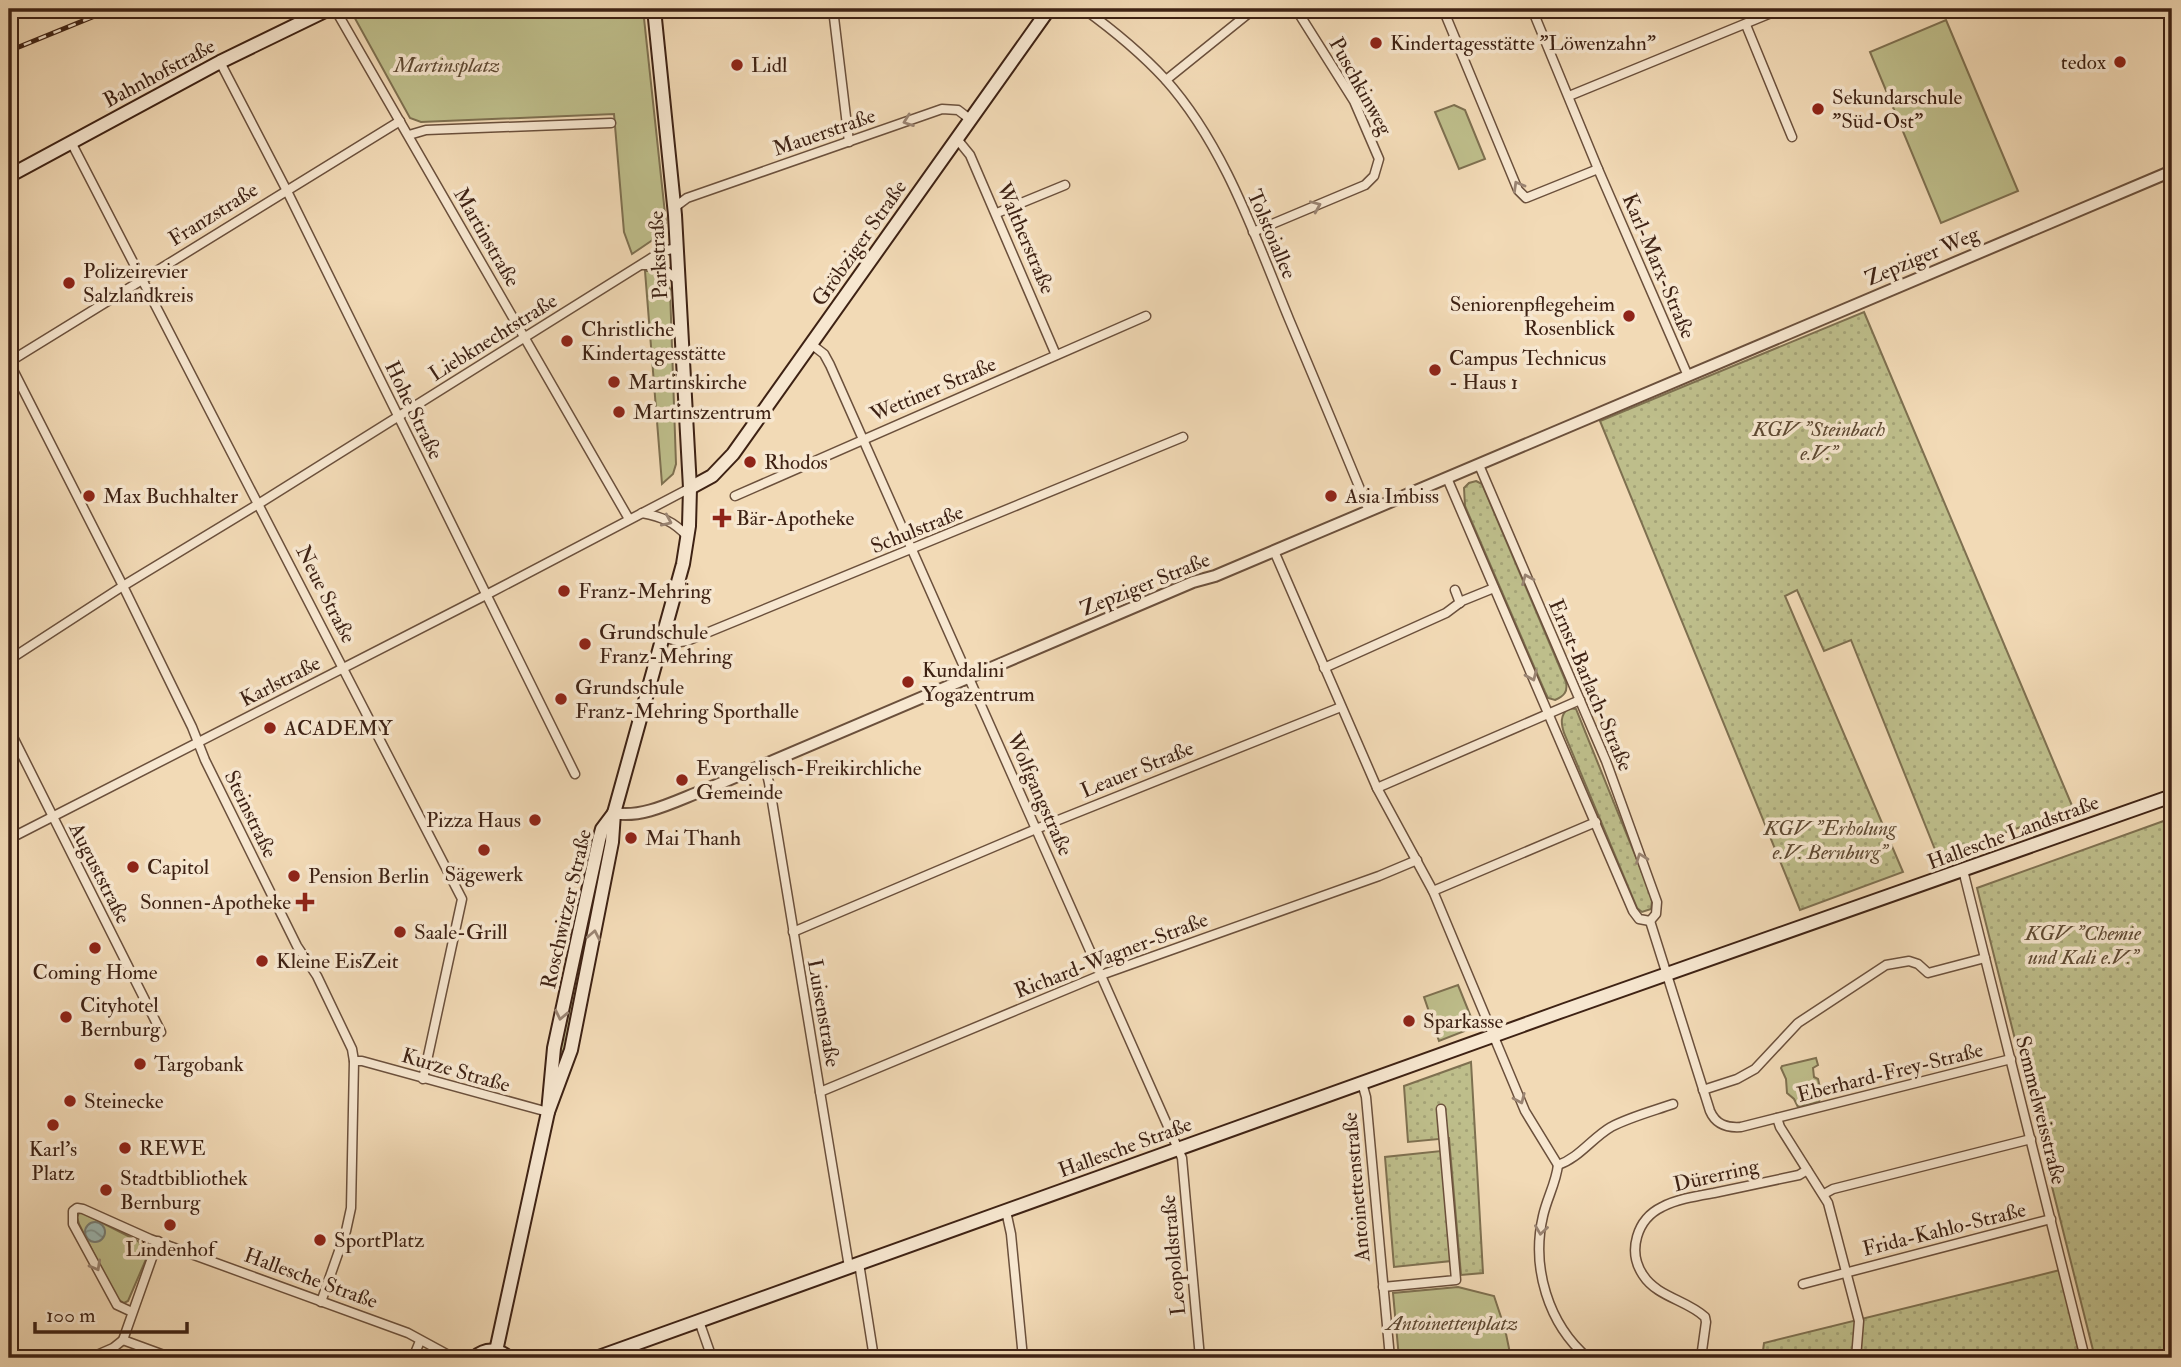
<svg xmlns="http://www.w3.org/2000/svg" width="2181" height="1367" viewBox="0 0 2181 1367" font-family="'IM FELL Double Pica',serif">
<defs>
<pattern id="grass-dots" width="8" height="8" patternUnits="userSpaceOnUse" patternTransform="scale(1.75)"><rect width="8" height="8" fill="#bebe8b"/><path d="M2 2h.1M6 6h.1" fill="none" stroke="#a4a377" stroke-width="1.8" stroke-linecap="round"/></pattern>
<pattern id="water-waves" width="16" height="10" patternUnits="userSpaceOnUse" patternTransform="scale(1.75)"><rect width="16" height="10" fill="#9cb9b5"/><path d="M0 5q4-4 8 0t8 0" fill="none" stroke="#819692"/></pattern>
</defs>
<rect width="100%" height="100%" fill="#f2dab6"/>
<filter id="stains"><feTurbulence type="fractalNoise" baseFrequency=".00286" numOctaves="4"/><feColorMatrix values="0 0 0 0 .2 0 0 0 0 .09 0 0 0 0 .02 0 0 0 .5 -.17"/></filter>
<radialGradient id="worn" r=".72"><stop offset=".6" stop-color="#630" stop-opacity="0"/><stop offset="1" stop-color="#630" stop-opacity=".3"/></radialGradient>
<g fill="url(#grass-dots)" stroke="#7e7050" stroke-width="2">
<path d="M1864,312l209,496 -135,49 -87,-217 -27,11 -27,-61 -12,6 118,276 -103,38 -200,-489z"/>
<path d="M1476,481l6,3 84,198c2,10 -2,14 -11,18l-7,-2 -3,-6 -80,-186 -1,-18 5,-5z"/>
<path d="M1568,708l8,1 74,183 2,9 -1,8 -9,3 -5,-4 -73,-175c-3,-10 -4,-17 4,-25z"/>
<path d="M2172,818v540h-77l-118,-470z"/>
<path d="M608,833l-40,211 -14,39 2,-34 47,-212z"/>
<path d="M1471,1062l12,211 -22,2 -12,-137 -41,4 -4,-56z"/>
<path d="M1441,1151l10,110 -57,6 -9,-110z"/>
<path d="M2060,1270l20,88h-318l2,-15z"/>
</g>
<g fill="#bebe8b" stroke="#7e7050" stroke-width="2">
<path d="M360,9h283l23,214 -12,16 -22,15 -8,-22 -10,-118 -193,8 -11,-4 -58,-105z"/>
<path d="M1946,20l72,171 -77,32 -71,-171z"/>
<path d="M1454,105l11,5 20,49 -26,10 -24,-57z"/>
<path d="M645,271h13l9,10 3,8 6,175 -3,10 -11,10z"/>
<path d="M1458,985l17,42 -36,14 -15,-44z"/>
<path d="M1816,1058l2,7 -5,3 1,9 4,2 3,13 -2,10 -21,5 -4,-8 -7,-6 -1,-14 -5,-11 1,-2z"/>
<path d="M79,1213h4l55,28 8,9 1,7 -19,44 -4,2 -8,-5 -37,-74 -2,-7z"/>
<path d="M1458,1287l36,9 11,33 6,29h-112l-6,-65z"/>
</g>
<circle fill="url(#water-waves)" stroke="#767d75" stroke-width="2" cx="95" cy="1232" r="10"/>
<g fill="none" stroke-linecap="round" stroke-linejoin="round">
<g stroke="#6b503c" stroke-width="11">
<g id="minor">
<path d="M335,9l294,510"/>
<path d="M833,9l16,133"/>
<path d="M1084,9c29,21 56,43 81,70 60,67 90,158 124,240 27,64 54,128 80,192"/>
<path d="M1443,9l75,181 8,8 72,-29"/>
<path d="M1532,9l66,160 90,207"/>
<path d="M1746,25l46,112"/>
<path d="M220,62l66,127 289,585"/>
<path d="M1166,80l88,-71"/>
<path d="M1569,96l212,-87"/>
<path d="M409,135l17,-5 185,-7"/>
<path d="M957,139l13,16 86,200"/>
<path d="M71,142l391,757 -39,180"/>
<path d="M675,207l12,-9 255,-89 16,1 13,10"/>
<path d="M997,213l68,-28"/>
<path d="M1253,232l112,-47 9,-9 5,-17 -25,-58 -58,-92"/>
<path d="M643,265h15l21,16"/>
<path d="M811,344l13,10 6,11 352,793 18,200"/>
<path d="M9,362l114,224 69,141 13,33 92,186 20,30 35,73 2,12 -3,147 -5,23 -25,71"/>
<path d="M9,362l391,-241"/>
<path d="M1479,465l127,296 51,141 -1,12 -6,7"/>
<path d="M1447,478l186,433 6,8 11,2"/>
<path d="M735,496l411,-180"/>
<path d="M642,513c20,4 31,8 45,23"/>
<path d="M1274,551l103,237 56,103 92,220 33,54"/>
<path d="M1455,590l5,13"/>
<path d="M663,637l17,5 7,-1 496,-204"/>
<path d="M9,660l114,-74 137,-83 393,-246 10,-6 14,-3"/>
<path d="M1324,668l122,-55 16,-12 32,-13"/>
<path d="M9,729l152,303"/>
<path d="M765,765l4,18 80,484"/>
<path d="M1377,788l203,-88"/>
<path d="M9,839l477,-244 204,-107"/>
<path d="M1963,870l122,488"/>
<path d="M1433,891l163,-69"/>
<path d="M1650,921l60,190c6,14 17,17 31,16l270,-68"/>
<path d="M793,932l243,-103 305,-122"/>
<path d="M354,1061h8l186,51"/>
<path d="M9,1083l3,7"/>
<path d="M1362,1083l4,14 24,261"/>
<path d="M1703,1090l34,-11 18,-10 43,-46 88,-58 23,-4 9,3 10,9 57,-15"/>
<path d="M820,1092l281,-117 278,-99 38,-16"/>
<path d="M1777,1118l3,9 48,76 31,118 -3,37"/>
<path d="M1558,1165c-2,18 -11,33 -15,51 -12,51 5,108 45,142"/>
<path d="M1558,1165c21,-7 34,-27 53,-38 19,-10 42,-16 62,-23"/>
<path d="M1824,1194l9,-5 198,-50"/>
<path d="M1006,1211l5,23 12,124"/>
<path d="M859,1263l15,95"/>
<path d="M1803,1284l248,-65"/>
<path d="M1383,1287l73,-7 -15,-171"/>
<path d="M132,1312l-15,-7 -44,-81v-13l4,-3 6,1 67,30 258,94 46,25"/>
<path d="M699,1321l13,37"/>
<path d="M123,1340l49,18"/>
<path d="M90,1358l23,-10 10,-8 35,-99"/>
<path d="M413,1358l7,-17"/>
<path d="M1701,1358l5,-36 -1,-5c-18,-17 -48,-20 -62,-42 -16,-24 -6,-56 19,-68 15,-8 35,-11 52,-14 28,-6 56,-12 85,-18l8,-5"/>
</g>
</g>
<g stroke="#6b503c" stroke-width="14">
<path id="tertiary" d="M614,813c30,6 65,-14 93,-24l486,-207 22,-6 957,-405"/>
</g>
<g stroke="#3e2214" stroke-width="16">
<g id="secondary">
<path d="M9,176l211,-114 109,-53"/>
<path d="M690,488l22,-12 21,-22 316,-445"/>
<path d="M548,1112l23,-62 41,-208 2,-29 69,-249 6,-38 1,-38 -15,-273 -21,-206"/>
<path d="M496,1351l52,-239 6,-64 45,-208 3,-11 12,-16"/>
<path d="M474,1358c11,-10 24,-10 35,0"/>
<path d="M596,1358l969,-348 607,-214"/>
</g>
</g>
<use href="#minor" stroke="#f7e7d0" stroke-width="8"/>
<use href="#tertiary" stroke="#f7e7d0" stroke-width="10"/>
<use href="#secondary" stroke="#f7e7d0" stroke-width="12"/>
<g stroke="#3e2214" stroke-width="5">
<path id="rail" d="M9,51l103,-42"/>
</g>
<use href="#rail" stroke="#f7e7d0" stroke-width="2.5" stroke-dasharray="8" stroke-linecap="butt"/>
</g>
<defs><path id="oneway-chevron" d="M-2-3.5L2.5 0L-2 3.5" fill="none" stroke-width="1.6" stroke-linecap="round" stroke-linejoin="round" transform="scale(1.75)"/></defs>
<g stroke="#9a8472">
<use href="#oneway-chevron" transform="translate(908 121) rotate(160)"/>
<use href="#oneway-chevron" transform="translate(1518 186) rotate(-120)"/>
<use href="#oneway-chevron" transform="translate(1316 206) rotate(-23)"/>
<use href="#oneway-chevron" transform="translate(667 521) rotate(24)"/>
<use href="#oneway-chevron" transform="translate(1527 579) rotate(-113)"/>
<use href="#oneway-chevron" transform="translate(1532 676) rotate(67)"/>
<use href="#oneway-chevron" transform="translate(1641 858) rotate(-110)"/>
<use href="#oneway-chevron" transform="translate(594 935) rotate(-79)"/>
<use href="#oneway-chevron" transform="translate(561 1015) rotate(102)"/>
<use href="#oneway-chevron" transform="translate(1520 1099) rotate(66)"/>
<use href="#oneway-chevron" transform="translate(1541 1230) rotate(98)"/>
<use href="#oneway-chevron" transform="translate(96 1266) rotate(61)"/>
</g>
<g fill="#8f2418" stroke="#f7e7d0" stroke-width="2.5">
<circle cx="1376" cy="43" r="7"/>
<circle cx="2120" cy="62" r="7"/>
<circle cx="737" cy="65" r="7"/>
<circle cx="1818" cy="109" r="7"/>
<circle cx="69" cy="283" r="7"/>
<circle cx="1629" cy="316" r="7"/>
<circle cx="567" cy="341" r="7"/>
<circle cx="1435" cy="370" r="7"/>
<circle cx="614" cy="382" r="7"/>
<circle cx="619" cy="412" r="7"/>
<circle cx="750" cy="462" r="7"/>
<circle cx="89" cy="496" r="7"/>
<circle cx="1331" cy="496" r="7"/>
<path d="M718.5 507.5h7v7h7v7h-7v7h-7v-7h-7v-7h7z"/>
<circle cx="564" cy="591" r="7"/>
<circle cx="585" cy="644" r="7"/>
<circle cx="908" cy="682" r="7"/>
<circle cx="561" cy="699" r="7"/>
<circle cx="270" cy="728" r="7"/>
<circle cx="682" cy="780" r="7"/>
<circle cx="535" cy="820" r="7"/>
<circle cx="631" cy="838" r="7"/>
<circle cx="484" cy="850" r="7"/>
<circle cx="133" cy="867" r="7"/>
<circle cx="294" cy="876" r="7"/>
<path d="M301.5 891.5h7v7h7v7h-7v7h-7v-7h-7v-7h7z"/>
<circle cx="400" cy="932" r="7"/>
<circle cx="95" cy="948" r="7"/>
<circle cx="262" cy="961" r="7"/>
<circle cx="66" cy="1017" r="7"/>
<circle cx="1409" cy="1021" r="7"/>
<circle cx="140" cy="1064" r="7"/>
<circle cx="70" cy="1101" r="7"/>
<circle cx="53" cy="1125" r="7"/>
<circle cx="125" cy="1148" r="7"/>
<circle cx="106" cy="1190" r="7"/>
<circle cx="170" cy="1225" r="7"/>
<circle cx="320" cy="1240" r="7"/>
</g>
<g text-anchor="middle" stroke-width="7" stroke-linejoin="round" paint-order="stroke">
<g font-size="21" fill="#3e2214" stroke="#f7e7d0" text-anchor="start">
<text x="1390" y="50">Kindertagesstätte "Löwenzahn"</text>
<text x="2106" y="69" text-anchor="end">tedox</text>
<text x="751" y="72">Lidl</text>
<text x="1832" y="104">Sekundarschule<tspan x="1832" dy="24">"Süd-Ost"</tspan></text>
<text x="83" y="278">Polizeirevier<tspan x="83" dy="24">Salzlandkreis</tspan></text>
<text x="1615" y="311" text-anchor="end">Seniorenpflegeheim<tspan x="1615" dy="24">Rosenblick</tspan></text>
<text x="581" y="336">Christliche<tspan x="581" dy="24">Kindertagesstätte</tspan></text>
<text x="1449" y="365">Campus Technicus<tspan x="1449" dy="24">- Haus 1</tspan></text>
<text x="628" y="389">Martinskirche</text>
<text x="633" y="419">Martinszentrum</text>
<text x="764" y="469">Rhodos</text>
<text x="103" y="503">Max Buchhalter</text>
<text x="1345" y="503">Asia Imbiss</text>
<text x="736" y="525">Bär-Apotheke</text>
<text x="578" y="598">Franz-Mehring</text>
<text x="599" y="639">Grundschule<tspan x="599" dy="24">Franz-Mehring</tspan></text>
<text x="922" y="677">Kundalini<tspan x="922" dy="24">Yogazentrum</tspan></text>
<text x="575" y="694">Grundschule<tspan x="575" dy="24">Franz-Mehring Sporthalle</tspan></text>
<text x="284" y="735">ACADEMY</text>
<text x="696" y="775">Evangelisch-Freikirchliche<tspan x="696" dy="24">Gemeinde</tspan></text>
<text x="521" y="827" text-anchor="end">Pizza Haus</text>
<text x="645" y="845">Mai Thanh</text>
<text x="147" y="874">Capitol</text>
<text x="484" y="881" text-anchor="middle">Sägewerk</text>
<text x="308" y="883">Pension Berlin</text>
<text x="291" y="909" text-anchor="end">Sonnen-Apotheke</text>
<text x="414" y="939">Saale-Grill</text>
<text x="276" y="968">Kleine EisZeit</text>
<text x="95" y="979" text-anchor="middle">Coming Home</text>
<text x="80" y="1012">Cityhotel<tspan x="80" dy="24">Bernburg</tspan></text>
<text x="1423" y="1028">Sparkasse</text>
<text x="154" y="1071">Targobank</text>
<text x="84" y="1108">Steinecke</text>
<text x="139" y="1155">REWE</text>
<text x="53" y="1156" text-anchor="middle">Karl’s<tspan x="53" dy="24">Platz</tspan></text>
<text x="120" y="1185">Stadtbibliothek<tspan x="120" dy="24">Bernburg</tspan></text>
<text x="334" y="1247">SportPlatz</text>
<text x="170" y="1256" text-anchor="middle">Lindenhof</text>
</g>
<g font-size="21" font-style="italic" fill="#5e4932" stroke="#f7e7d0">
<text x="447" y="72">Martinsplatz</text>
<text x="1819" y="436">KGV "Steinbach<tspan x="1819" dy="24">e.V."</tspan></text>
<text x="1830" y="835">KGV "Erholung<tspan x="1830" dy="24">e.V. Bernburg"</tspan></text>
<text x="2083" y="940">KGV "Chemie<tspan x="2083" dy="24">und Kali e.V."</tspan></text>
<text x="1452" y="1330">Antoinettenplatz</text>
</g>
<g font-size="21" fill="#3e2214" stroke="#f7e7d0">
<text transform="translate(159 73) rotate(-28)" y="7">Bahnhofstraße</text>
<text transform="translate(1361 86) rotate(61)" y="7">Puschkinweg</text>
<text transform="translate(824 132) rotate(-19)" y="7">Mauerstraße</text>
<text transform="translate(213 214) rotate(-32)" y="7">Franzstraße</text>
<text transform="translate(1272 234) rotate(67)" y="7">Tolstoiallee</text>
<text transform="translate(487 237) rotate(60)" y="7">Martinstraße</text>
<text transform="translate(1026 238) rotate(67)" y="7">Waltherstraße</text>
<text transform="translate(859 243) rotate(-55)" y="7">Gröbziger Straße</text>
<text transform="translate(658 255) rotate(-93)" y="7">Parkstraße</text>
<text transform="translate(1922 256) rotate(-23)" y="7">Zepziger Weg</text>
<text transform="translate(1659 266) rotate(67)" y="7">Karl-Marx-Straße</text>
<text transform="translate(493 337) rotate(-32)" y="7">Liebknechtstraße</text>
<text transform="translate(933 389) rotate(-23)" y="7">Wettiner Straße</text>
<text transform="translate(414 410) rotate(64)" y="7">Hohe Straße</text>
<text transform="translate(917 529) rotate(-22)" y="7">Schulstraße</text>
<text transform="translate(1145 584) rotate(-22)" y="7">Zepziger Straße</text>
<text transform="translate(326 594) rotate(63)" y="7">Neue Straße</text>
<text transform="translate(280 681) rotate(-27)" y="7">Karlstraße</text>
<text transform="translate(1591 685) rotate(67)" y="7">Ernst-Barlach-Straße</text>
<text transform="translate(1137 769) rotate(-22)" y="7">Leauer Straße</text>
<text transform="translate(1040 794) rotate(66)" y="7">Wolfgangstraße</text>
<text transform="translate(251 814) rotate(64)" y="7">Steinstraße</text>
<text transform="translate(2013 832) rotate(-20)" y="7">Hallesche Landstraße</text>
<text transform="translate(100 873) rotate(63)" y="7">Auguststraße</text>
<text transform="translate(566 909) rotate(-77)" y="7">Roschwitzer Straße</text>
<text transform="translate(1111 955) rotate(-21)" y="7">Richard-Wagner-Straße</text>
<text transform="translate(824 1013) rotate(80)" y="7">Luisenstraße</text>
<text transform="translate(456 1070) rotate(16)" y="7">Kurze Straße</text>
<text transform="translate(1890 1072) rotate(-14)" y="7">Eberhard-Frey-Straße</text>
<text transform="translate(2041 1110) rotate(76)" y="7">Semmelweisstraße</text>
<text transform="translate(1125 1147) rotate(-20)" y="7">Hallesche Straße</text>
<text transform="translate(1716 1175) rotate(-13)" y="7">Dürerring</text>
<text transform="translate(1356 1187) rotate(-95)" y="7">Antoinettenstraße</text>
<text transform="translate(1944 1229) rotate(-14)" y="7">Frida-Kahlo-Straße</text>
<text transform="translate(1173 1255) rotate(-95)" y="7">Leopoldstraße</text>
<text transform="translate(311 1278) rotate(20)" y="7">Hallesche Straße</text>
</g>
</g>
<rect width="2181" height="1367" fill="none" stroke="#f2dab6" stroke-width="35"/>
<rect x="10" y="10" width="2160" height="1346" fill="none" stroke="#3e2214" stroke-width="3.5"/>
<rect x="18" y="18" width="2146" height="1332" fill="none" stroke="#3e2214" stroke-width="2"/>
<path d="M35 1322v10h152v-10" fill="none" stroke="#3e2214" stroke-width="3.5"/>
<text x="46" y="1322" font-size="21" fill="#3e2214" stroke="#f7e7d0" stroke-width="5" paint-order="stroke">100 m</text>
<rect width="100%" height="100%" filter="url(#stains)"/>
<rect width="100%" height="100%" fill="url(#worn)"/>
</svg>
